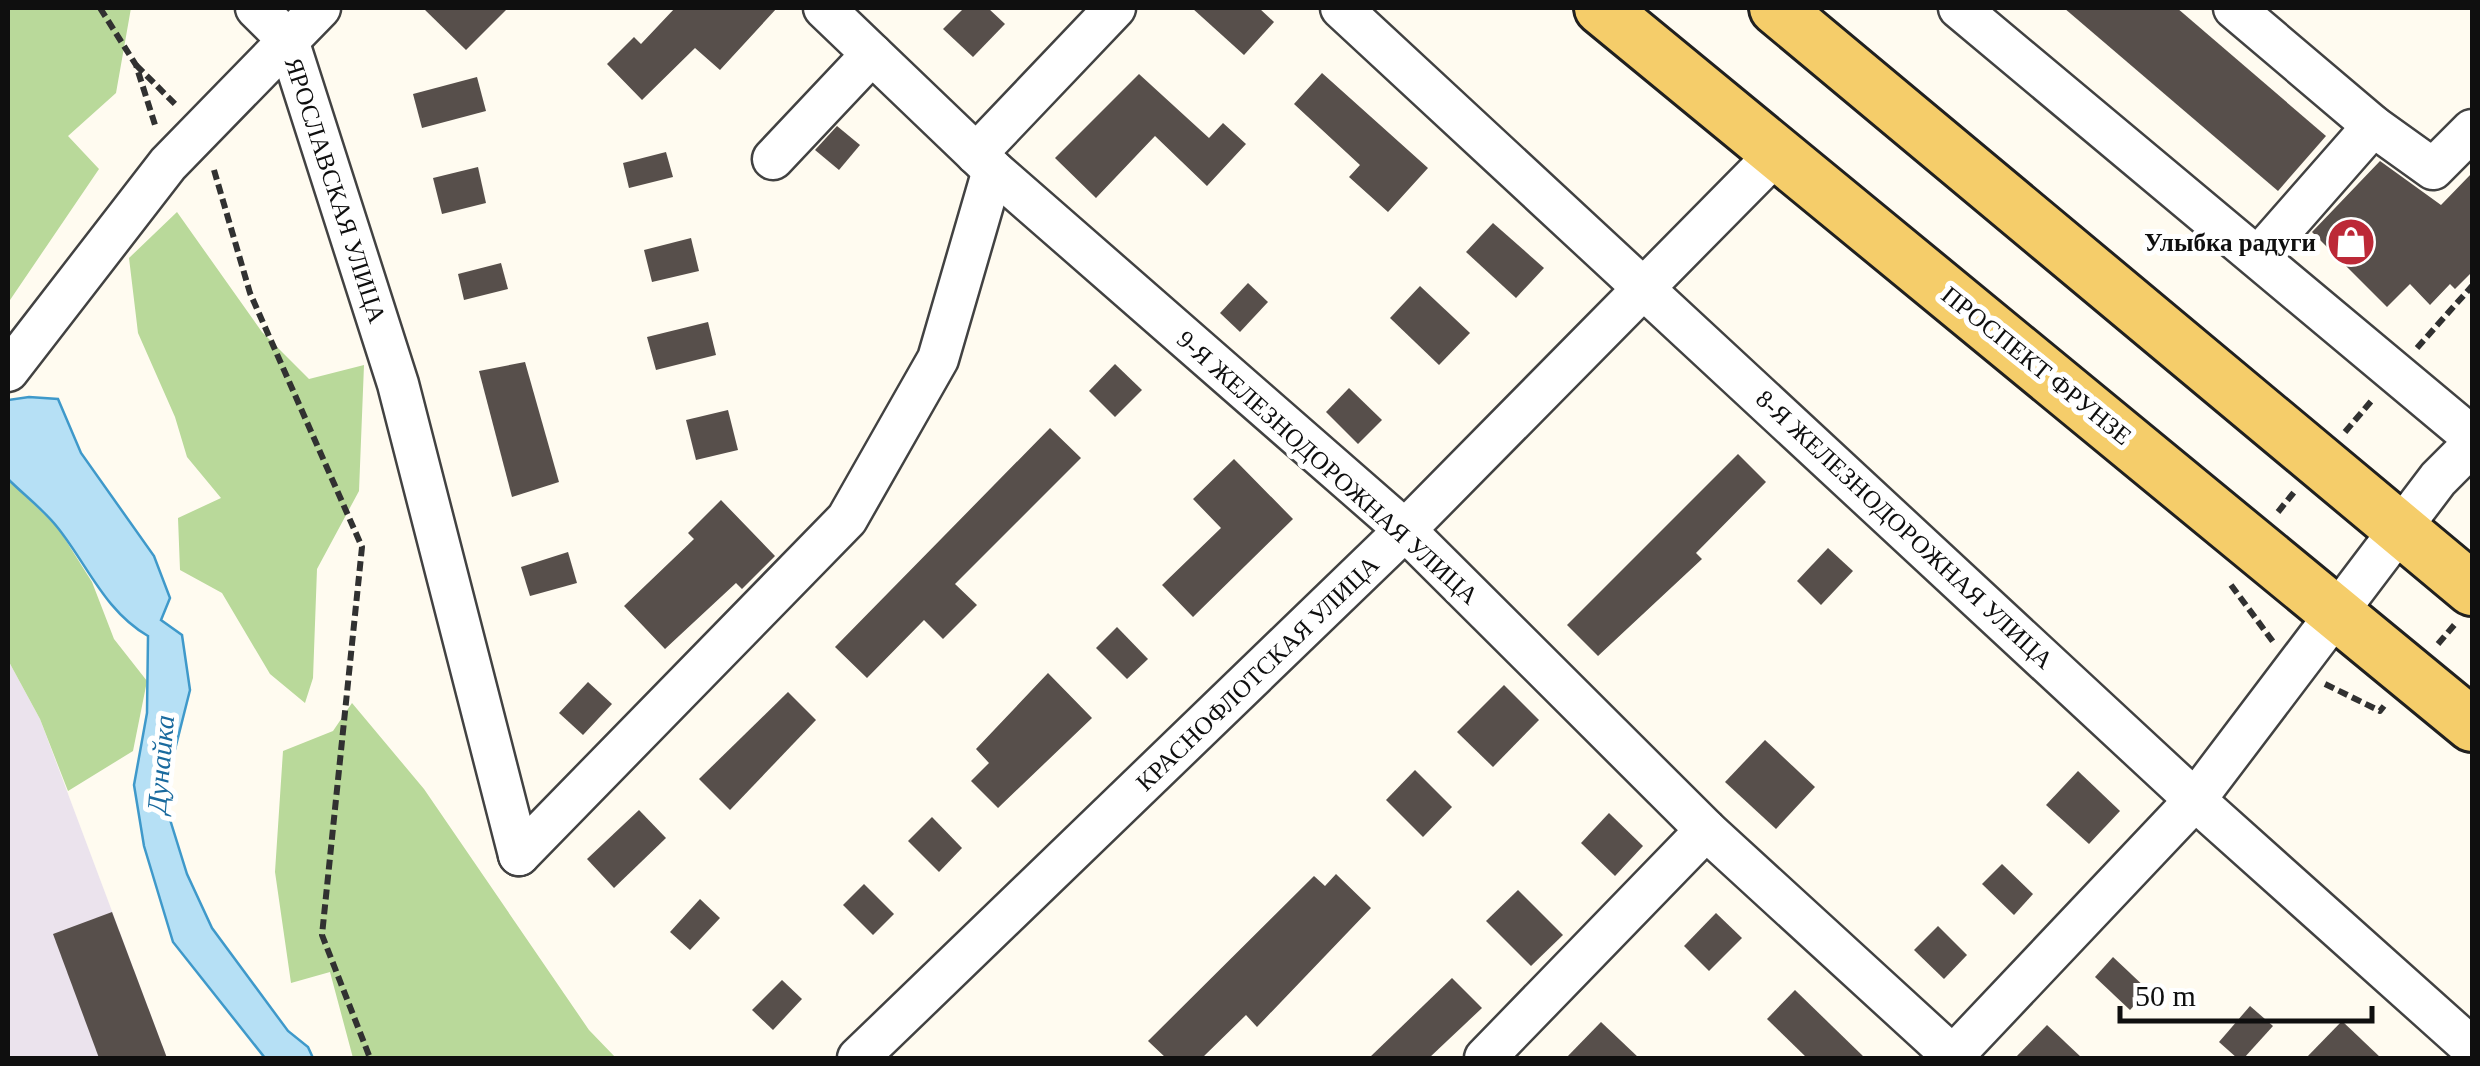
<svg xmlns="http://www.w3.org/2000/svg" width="2480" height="1066" viewBox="0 0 2480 1066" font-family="Georgia,serif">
<rect width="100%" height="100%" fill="#fffbf0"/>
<path fill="#ebe3ed" d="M8,660l32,59 127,339h-159z"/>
<g fill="#b9d99a">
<path d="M8,8h123l-15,85 -48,43 31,33 -91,134z"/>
<path d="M177,212l85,120 47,47 55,-14 -5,126 -42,78 -4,109 -8,25 -35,-29 -48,-81 -42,-23 -2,-52 43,-20 -34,-41 -12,-40 -37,-84 -9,-75z"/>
<path d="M8,479l50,49 34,54 22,57 33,42 -14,70 -65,40 -28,-72 -32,-59z"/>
<path d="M352,703l72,86 165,241 27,28h-263l-23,-86 -39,11 -16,-111 8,-121 50,-20z"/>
</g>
<path fill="#b6e0f5" stroke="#3f99ca" stroke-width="2.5" d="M29,397l29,2 23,54 73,103 16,42 -9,22 21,15 8,55 -27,107 24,77 25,54 76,103 20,16 5,11h-48l-92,-116 -29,-96 -10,-61 13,-72 1,-77c-43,-25 -60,-70 -90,-108 -14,-18 -34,-33 -50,-49v-79z"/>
<g fill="#574f4b">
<path d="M423,8h85l-42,42z"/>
<path d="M675,8h102l-57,62 -25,-22 -53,52 -35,-36 27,-27 7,7z"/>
<path d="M964,8h24l17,16 -32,33 -30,-28z"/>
<path d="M1192,8h67l15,14 -30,33z"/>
<path d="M2064,8h113l149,128 -48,55z"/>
<path d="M1322,73l106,95 -40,44 -39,-35 11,-12 -66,-61z"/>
<path d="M1139,74l70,64 14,-15 23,21 -39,42 -52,-50 -59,62 -41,-40z"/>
<path d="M477,77l9,34 -64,17 -9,-34z"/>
<path d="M837,126l23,19 -21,25 -24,-20z"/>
<path d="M666,152l7,25 -44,11 -6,-25z"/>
<path d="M2380,161l61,44 31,-32v99l-17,17 -5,-5 -20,21 -20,-21 -23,23 -75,-75z"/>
<path d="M478,167l8,36 -44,11 -9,-36z"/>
<path d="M1493,223l51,45 -28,30 -50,-46z"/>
<path d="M691,238l8,33 -47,11 -8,-32z"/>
<path d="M501,263l7,26 -44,11 -6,-26z"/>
<path d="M1248,283l20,19 -28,30 -20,-19z"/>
<path d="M1420,286l50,47 -31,32 -49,-47z"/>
<path d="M708,322l8,33 -60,15 -9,-33z"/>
<path d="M525,362l34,120 -47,15 -33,-126z"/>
<path d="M1115,364l27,26 -27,27 -26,-26z"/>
<path d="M1349,388l33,32 -24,24 -32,-32z"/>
<path d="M728,410l10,40 -42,10 -10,-40z"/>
<path d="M1050,428l31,30 -126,126 22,21 -34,34 -19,-19 -57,58 -32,-31z"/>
<path d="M1738,454l28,28 -70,71 6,6 -104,97 -31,-31z"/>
<path d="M1234,459l59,60 -100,98 -31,-32 59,-57 -28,-29z"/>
<path d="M721,500l54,56 -33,33 -6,-6 -71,66 -41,-43 70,-67 -6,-6z"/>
<path d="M1828,548l25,23 -32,34 -24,-24z"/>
<path d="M568,552l9,31 -47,13 -9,-29z"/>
<path d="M1117,627l31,32 -21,20 -31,-31z"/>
<path d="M1048,673l44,45 -94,90 -27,-27 18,-18 -13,-14z"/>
<path d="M588,682l24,22 -29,31 -24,-22z"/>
<path d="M1504,685l35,35 -46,47 -36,-35z"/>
<path d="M788,692l28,28 -86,90 -31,-31z"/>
<path d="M1765,740l50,47 -39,42 -51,-47z"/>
<path d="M1415,770l37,37 -29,30 -37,-37z"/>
<path d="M2078,771l42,40 -31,33 -43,-39z"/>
<path d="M639,810l27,28 -52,50 -27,-29z"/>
<path d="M1609,813l34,33 -28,30 -34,-33z"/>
<path d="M932,817l30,31 -23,24 -31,-31z"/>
<path d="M2002,864l31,30 -19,21 -32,-31z"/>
<path d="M1336,874l35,34 -114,119 -11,-12 -44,43h-36l-18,-17 166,-165 11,10z"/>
<path d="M864,884l30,30 -21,21 -30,-30z"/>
<path d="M1518,890l45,45 -32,31 -45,-45z"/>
<path d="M700,899l20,19 -30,32 -20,-18z"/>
<path d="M112,912l55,146h-68l-46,-124z"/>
<path d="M1716,913l26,25 -33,33 -25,-25z"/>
<path d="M1938,926l29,29 -23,24 -30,-29z"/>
<path d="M2113,957l35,33 -18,20 -35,-33z"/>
<path d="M1452,978l30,30 -53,50h-60z"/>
<path d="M782,980l20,19 -29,31 -21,-20z"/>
<path d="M1795,990l70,68h-58l-40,-39z"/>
<path d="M2250,1006l23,20 -29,32h-7l-18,-16z"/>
<path d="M2342,1021l39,37h-75z"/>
<path d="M1601,1022l38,36h-73z"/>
<path d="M2047,1025l35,33h-67z"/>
</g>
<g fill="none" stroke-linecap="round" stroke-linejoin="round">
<g stroke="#424242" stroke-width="45">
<g id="minor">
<path d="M256,8l32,32 110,344 121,471"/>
<path d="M824,8l169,162 412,360 301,300 249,228"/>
<path d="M1341,8l854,792 277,248"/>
<path d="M1959,8l513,429"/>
<path d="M2234,8l139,118 60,43 39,-39"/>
<path d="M976,154l139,-146"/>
<path d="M773,159l99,-105"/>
<path d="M2258,257l115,-131"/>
<path d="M8,371l160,-207 152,-156"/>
<path d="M519,855l328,-336 91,-160 55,-189"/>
<path d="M858,1058l547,-528 372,-377"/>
<path d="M1485,1058l221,-228"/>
<path d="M1951,1058l244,-258 243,-321 34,-34"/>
</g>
</g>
<g stroke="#202020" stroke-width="58">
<g id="major">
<path d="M1601,8l871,717"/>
<path d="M1776,8l696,581"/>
</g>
</g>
<g stroke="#313131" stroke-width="6" stroke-dasharray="10 5" stroke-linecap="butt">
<path d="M100,8l36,57 20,63"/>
<path d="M136,65l40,40"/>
<path d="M214,170l36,123 112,254 -40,388 48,123"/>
<path d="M2417,348l55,-62"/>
<path d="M2345,432l28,-33"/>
<path d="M2278,512l17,-21"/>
<path d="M2231,585l43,58"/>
<path d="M2438,644l18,-21"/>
<path d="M2325,684l55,27 4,-5"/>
</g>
<use href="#minor" stroke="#fff" stroke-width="40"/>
<use href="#major" stroke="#f5cd6a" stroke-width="52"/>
</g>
<defs>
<g id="shop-disc" transform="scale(2.5)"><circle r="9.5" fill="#bc2937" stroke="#fff"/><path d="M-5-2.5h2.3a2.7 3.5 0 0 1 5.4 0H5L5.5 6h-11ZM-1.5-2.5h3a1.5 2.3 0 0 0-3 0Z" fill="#fff"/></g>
</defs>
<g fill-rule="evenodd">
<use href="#shop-disc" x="2351" y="242"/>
</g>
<g text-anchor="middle" stroke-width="10" stroke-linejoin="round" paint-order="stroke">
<g font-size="25" fill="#0f0f0f" stroke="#fff">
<text transform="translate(336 190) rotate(72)" y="9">ЯРОСЛАВСКАЯ УЛИЦА</text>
<text transform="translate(2037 365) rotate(39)" y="9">ПРОСПЕКТ ФРУНЗЕ</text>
<text transform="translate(1328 467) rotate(42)" y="9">9-Я ЖЕЛЕЗНОДОРОЖНАЯ УЛИЦА</text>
<text transform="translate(1905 529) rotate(43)" y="9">8-Я ЖЕЛЕЗНОДОРОЖНАЯ УЛИЦА</text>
<text transform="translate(1257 673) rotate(-44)" y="9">КРАСНОФЛОТСКАЯ УЛИЦА</text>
</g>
<g font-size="25" font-weight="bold" fill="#0f0f0f" stroke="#fff" text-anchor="end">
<text x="2316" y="251">Улыбка радуги</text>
</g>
<g font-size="28" font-style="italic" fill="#1a6a9e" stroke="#fff">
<text transform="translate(160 764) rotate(-85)" y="10">Дунайка</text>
</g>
</g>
<rect width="2480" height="1066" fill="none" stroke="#0f0f0f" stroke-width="20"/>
<path d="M2120 1006v15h252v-15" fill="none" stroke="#0f0f0f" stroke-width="5"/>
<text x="2135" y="1006" font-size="30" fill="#0f0f0f" stroke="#ffffff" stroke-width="8" paint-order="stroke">50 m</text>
</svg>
